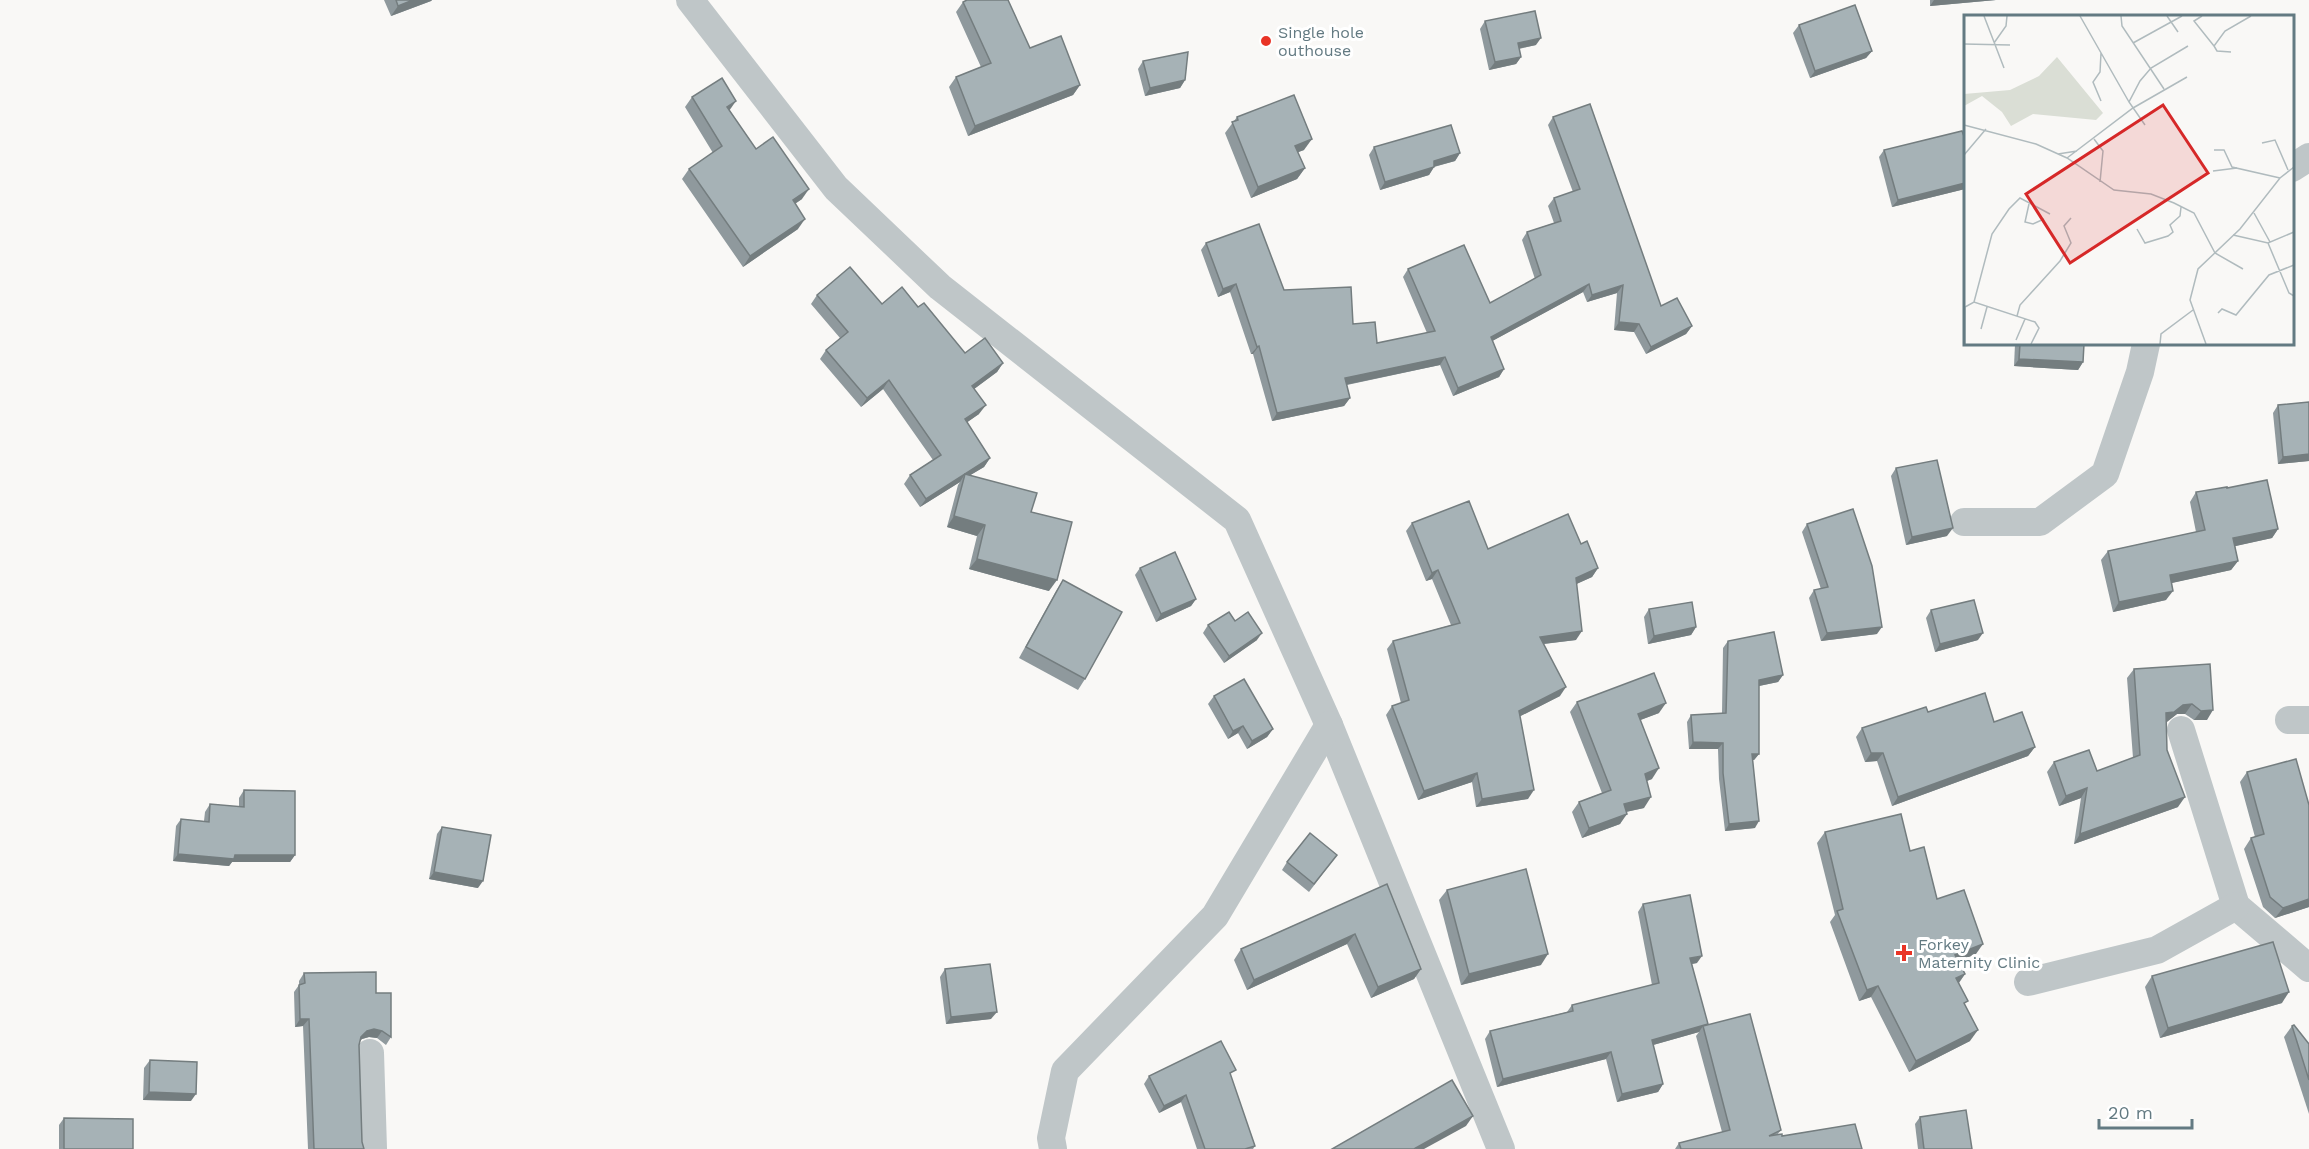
<svg xmlns="http://www.w3.org/2000/svg" width="2309" height="1149" viewBox="0 0 2309 1149" font-family="'Work Sans',sans-serif">
<rect width="100%" height="100%" fill="#f9f8f6"/>
<g fill="none" stroke-linecap="round" stroke-linejoin="round">
<g stroke="#bfc6c8" stroke-width="28">
<path d="M690,0l146,188 104,99 297,233 92,205 172,424"/>
<path d="M2292,168l17,-11"/>
<path d="M1964,522h76l65,-48 35,-102 6,-28"/>
<path d="M2289,720h20"/>
<path d="M2181,730l55,176 73,62"/>
<path d="M2028,982l129,-32 79,-44"/>
<path d="M370,1053l3,96"/>
<path d="M1053,1149l-2,-11 14,-67 150,-155 114,-191"/>
</g>
</g>
<g fill="#8f999d">
<path d="M384,0h48l-1,1 -40,15z"/>
<path d="M1930,0h66l-66,6z"/>
<path d="M963,2l67,46 50,37 -7,10 -105,41 -19,-49 7,-10 25,-10 -25,-55z"/>
<path d="M1485,21l51,24 -17,4 2,8 -5,7 -27,6 -9,-41z"/>
<path d="M1799,25l73,26 -6,7 -56,20 -17,-45z"/>
<path d="M1143,61l42,19 -5,8 -35,8 -7,-27z"/>
<path d="M692,97l38,14 26,38 46,50 -7,5 3,25 -55,38 -61,-88 7,-10 24,-16 -28,-46z"/>
<path d="M1237,117l67,33 -6,2 7,16 -8,11 -46,19 -26,-65z"/>
<path d="M1553,117l108,189 31,20 -6,8 -40,20 -12,-22 -20,-2 3,-37 -30,9 -4,-10 -91,49 12,28 -5,8 -46,19 -13,-31 -93,20 3,13 -6,8 -72,15 -19,-67h-2l-21,-62 -12,5 -17,-47 5,-7 78,47 69,34 24,19 50,-10 -24,-56 5,-8 82,34 45,-24 -13,-39 5,-8 27,-9 -6,-17 6,-8 19,-6 -25,-67z"/>
<path d="M1965,139v50l-73,18 -13,-50 5,-7z"/>
<path d="M1374,147l86,6 -5,8 -21,6 -5,8 -49,15 -11,-35z"/>
<path d="M817,295l65,9 36,3 47,46 38,10 -6,9 -23,17 5,25 -12,8 23,36 -6,9 -14,8 61,37 18,79 -80,-22 8,-33 -30,-9 11,-42 2,-3 -40,25 -16,-23 6,-9 23,-15 -50,-71 -22,18 -41,-48 6,-9 14,-12 -29,-34z"/>
<path d="M2015,344h69l-1,18 -5,8 -64,-4z"/>
<path d="M2309,402v59l-31,3 -5,-51 5,-8z"/>
<path d="M1896,468l51,68 -41,9 -15,-69z"/>
<path d="M2227,488l51,41 -6,9 -37,8 3,15 -7,9 -60,13 -5,17 -53,12 -12,-52 7,-9 88,-19 -6,-30 6,-10z"/>
<path d="M1412,523l76,26 93,-5 17,24 -6,9 -16,7v56l-32,4 16,52 -40,20 8,83 -52,8 -4,-25 -54,18 -32,-85 6,-9 9,-3 -14,-54 6,-8 58,-16 -19,-46 -6,2 -20,-50z"/>
<path d="M1807,524l70,110 -56,7 -12,-43 5,-8 7,-1 -19,-57z"/>
<path d="M1140,568l56,31 -5,7 -35,16 -21,-47z"/>
<path d="M1063,580l22,99 -7,11 -59,-32 37,-67z"/>
<path d="M1649,609l47,18 -5,8 -43,9 -4,-27z"/>
<path d="M1931,610l47,30 -43,12 -9,-34z"/>
<path d="M1235,621l22,19 -33,23 -21,-30 5,-8z"/>
<path d="M1728,641l55,34 -5,7 -19,4v68l-5,6h-1l2,68 -30,3 -6,-52 -1,-30h-29l-2,-27 4,-7 31,-2 1,-65z"/>
<path d="M2210,664l-3,56h-13l-9,-6h-8l-11,8 1,28 11,57 -104,37 7,-46 -22,8 -12,-34 7,-10 43,9 36,-13 -6,-80 7,-9z"/>
<path d="M1214,696l59,33 -6,8 -20,12 -9,-16 -10,6 -20,-35z"/>
<path d="M1577,702l82,11 -19,7 12,59 -5,2 -3,27 -18,4 -6,12 -38,14 -10,-26 7,-10 23,-9 -32,-81z"/>
<path d="M1928,712l66,10 41,25 -7,9 -136,50 -15,-45 -12,1 -9,-25 6,-9z"/>
<path d="M2247,772l62,33v102l-34,11 -12,-11 -19,-58 7,-11 4,-1 -15,-55z"/>
<path d="M244,790l51,65 -5,7h-58l-3,4 -56,-5 3,-35 5,-7 23,2 1,-9 5,-8 29,3v-9z"/>
<path d="M442,827l36,61 -49,-9 8,-45z"/>
<path d="M1825,832l85,19 27,48 39,55 -18,7 7,13 -6,9 6,22 5,36 -61,31 -38,-75 -12,4 -29,-79 5,-7 -18,-72z"/>
<path d="M1337,855l-28,37 -27,-22 5,-8z"/>
<path d="M1387,884l34,85 -7,10 -43,19 -24,-54 -100,46 -13,-30 7,-11z"/>
<path d="M1447,890l94,75 -80,20 -22,-85z"/>
<path d="M1643,904l54,59 -5,1 15,61 74,105 -4,5 85,14h-187l4,-6 43,-11 -26,-96 3,-4 -46,13 10,39 -5,8 -41,10 -11,-43 -109,28 -12,-48 5,-8 77,-19 5,-7 80,-20 -14,-73z"/>
<path d="M945,969l46,50 -45,5 -6,-47z"/>
<path d="M304,973l72,20 15,44 -5,8 -9,-7 -8,-1 -7,2 -2,1 -1,5 3,97 2,7h-56l-5,-123 -8,1 -1,-35 5,-7v-4z"/>
<path d="M2152,976l130,27 -122,35 -15,-51z"/>
<path d="M2292,1026l17,18v70l-25,-77z"/>
<path d="M150,1060l41,41 -48,-1 1,-32z"/>
<path d="M1149,1076l82,1 24,69 -2,3h-56l-16,-47 -22,11 -15,-29z"/>
<path d="M1920,1117l52,32h-54l-3,-25z"/>
<path d="M64,1118l69,31h-74v-24z"/>
</g>
<g fill="#747d7f">
<path d="M413,0h19l-1,1 -40,15 7,-10z"/>
<path d="M1934,0h62l-66,6z"/>
<path d="M1541,38l-5,7 -24,5 6,-7z"/>
<path d="M1872,51l-6,7 -56,20 5,-7z"/>
<path d="M1521,57l-5,7 -27,6 6,-8z"/>
<path d="M1185,80l-5,8 -35,8 5,-8z"/>
<path d="M1080,85l-7,10 -105,41 7,-10z"/>
<path d="M736,101l-7,10 -2,-4z"/>
<path d="M1312,139l-8,11 -16,6 7,-10z"/>
<path d="M1460,153l-5,8 -26,7 5,-7z"/>
<path d="M1434,167l-5,8 -49,15 5,-8z"/>
<path d="M1305,168l-8,11 -46,19 7,-11z"/>
<path d="M1965,183v6l-73,18 6,-7z"/>
<path d="M809,189l-7,10 -17,11 8,-10z"/>
<path d="M805,219l-7,10 -55,38 7,-11z"/>
<path d="M1236,284l-6,8 -12,5 5,-8z"/>
<path d="M1589,284l-6,8 -98,53 6,-8z"/>
<path d="M1623,285l-6,8 -30,9 5,-7z"/>
<path d="M1619,322l20,2 -5,8 -20,-2z"/>
<path d="M1692,326l-6,8 -40,20 5,-7z"/>
<path d="M1259,346l-6,8h-2l6,-7z"/>
<path d="M1445,357l-5,8 -100,21 5,-8z"/>
<path d="M2019,359l64,3 -5,8 -64,-4z"/>
<path d="M1003,363l-6,9 -31,23 6,-9z"/>
<path d="M1504,369l-5,8 -46,19 5,-8z"/>
<path d="M889,380l-6,9 -22,18 6,-9z"/>
<path d="M1350,398l-6,8 -72,15 5,-8z"/>
<path d="M986,405l-7,9 -20,14 6,-9z"/>
<path d="M2309,454v7l-31,3 5,-7z"/>
<path d="M990,458l-6,9 -20,12 1,-5 -5,8 -40,25 6,-8z"/>
<path d="M954,516l31,9 -8,11 -30,-9z"/>
<path d="M1953,528l-6,8 -41,9 6,-8z"/>
<path d="M2278,529l-6,9 -45,10 6,-10z"/>
<path d="M977,559l80,21 -8,11 -80,-22z"/>
<path d="M2238,561l-7,9 -68,15 7,-10z"/>
<path d="M1598,568l-6,9 -22,10 6,-9z"/>
<path d="M1438,570l-6,9 -6,2 6,-8z"/>
<path d="M2173,591l-7,9 -53,12 6,-10z"/>
<path d="M1196,599l-5,7 -35,16 5,-8z"/>
<path d="M1696,627l-5,8 -43,9 6,-8z"/>
<path d="M1882,627l-5,7 -56,7 6,-8z"/>
<path d="M1582,631l-6,9 -42,5 6,-8z"/>
<path d="M1262,633l-5,7 -33,23 5,-7z"/>
<path d="M1983,633l-5,7 -43,12 5,-8z"/>
<path d="M1783,675l-5,7 -24,5 5,-7z"/>
<path d="M1566,687l-6,9 -47,24 6,-9z"/>
<path d="M1666,703l-7,10 -29,11 8,-10z"/>
<path d="M2192,704l-7,10h-8l-10,8h-8l7,-9 17,-8z"/>
<path d="M2213,710l-6,10h-13l7,-9z"/>
<path d="M1243,726l-5,7 -10,6 5,-8z"/>
<path d="M1273,729l-6,8 -20,12 5,-8z"/>
<path d="M1693,742l30,1 -5,6h-29z"/>
<path d="M2035,747l-7,9 -136,50 6,-9z"/>
<path d="M1871,753h12l-6,8 -12,1z"/>
<path d="M1752,754h7l-5,6h-6z"/>
<path d="M1659,768l-7,11 -14,5 7,-10z"/>
<path d="M1477,773l-5,9 -54,18 6,-9z"/>
<path d="M2087,788l-6,10 -22,8 7,-10z"/>
<path d="M1534,790l-6,9 -52,8 6,-8z"/>
<path d="M1651,797l-7,11 -28,6 8,-10z"/>
<path d="M2185,797l-7,10 -104,37 6,-10z"/>
<path d="M1627,814l-7,10 -38,14 7,-10z"/>
<path d="M1759,821l-4,7 -30,3 4,-7z"/>
<path d="M178,854l57,1h60l-5,7h-58l-3,4 -56,-5z"/>
<path d="M434,872l49,9 -5,7 -49,-9z"/>
<path d="M2309,899v8l-34,11 8,-10z"/>
<path d="M1355,934l-8,10 -100,46 7,-10z"/>
<path d="M1983,944l-7,10 -29,12 8,-11z"/>
<path d="M1548,954l-7,11 -80,20 8,-11z"/>
<path d="M1702,956l-5,7 -12,2 5,-7z"/>
<path d="M1421,969l-7,10 -43,19 7,-11z"/>
<path d="M1965,974l-8,11 -1,-7z"/>
<path d="M1878,986l-7,11 -12,4 8,-11z"/>
<path d="M2289,992l-7,11 -122,35 8,-10z"/>
<path d="M997,1012l-6,7 -45,5 5,-7z"/>
<path d="M300,1019h9l-6,7 -8,1z"/>
<path d="M1708,1024l-4,6 -1,-4 -4,6 -53,15 6,-7z"/>
<path d="M374,1029l8,2 -5,7 -8,-1 -7,2 -6,6 5,-8 6,-6z"/>
<path d="M1978,1030l-8,11 -61,31 7,-11z"/>
<path d="M1611,1052l-5,7 -109,28 6,-8z"/>
<path d="M1663,1084l-5,8 -41,10 5,-8z"/>
<path d="M149,1092l47,2 -5,7 -48,-1z"/>
<path d="M1186,1095l-5,7 -22,11 5,-7z"/>
<path d="M1473,1116l-7,10 -42,23h-10z"/>
</g>
<g fill="#a6b2b6" stroke="#747d7f" stroke-width="1.5">
<path d="M396,0h17l-15,6z"/>
<path d="M967,0h41l22,48 31,-12 19,49 -105,41 -19,-49 35,-14 -28,-61z"/>
<path d="M1855,5l17,46 -57,20 -16,-46z"/>
<path d="M1535,11l6,27 -23,5 3,14 -26,5 -10,-41z"/>
<path d="M1188,52l-3,28 -35,8 -7,-27z"/>
<path d="M722,78l14,23 -9,6 29,42 17,-12 36,52 -16,11 12,19 -55,37 -61,-87 33,-23 -30,-49z"/>
<path d="M1294,95l18,44 -17,7 10,22 -47,19 -26,-65 6,-2 -1,-3z"/>
<path d="M1590,104l71,202 16,-8 15,28 -41,21 -12,-23 -20,-2 4,-37 -31,10 -3,-11 -98,53 13,32 -46,19 -13,-31 -100,21 5,20 -73,15 -18,-67 -2,1 -21,-63 -13,5 -17,-46 53,-19 25,66 67,-3 2,37 22,-2 2,21 58,-12 -27,-62 56,-24 26,58 51,-28 -14,-43 34,-11 -7,-23 26,-9 -27,-72z"/>
<path d="M1451,125l9,28 -26,8v6l-49,15 -11,-35z"/>
<path d="M1962,131l3,8v44l-67,17 -14,-50z"/>
<path d="M850,267l32,37 20,-17 16,20 6,-4 41,50 20,-15 18,25 -31,23 14,19 -21,14 25,39 -64,41 -16,-24 31,-20 -52,-75 -22,18 -41,-48 22,-18 -31,-37z"/>
<path d="M2020,344h64l-1,18 -64,-3z"/>
<path d="M2309,402v52l-26,3 -5,-52z"/>
<path d="M1937,460l16,68 -41,9 -16,-69z"/>
<path d="M965,474l72,19 -6,19 41,10 -15,58 -80,-21 8,-34 -31,-9z"/>
<path d="M2267,480l11,49 -45,9 5,23 -68,14 3,16 -54,11 -11,-51 97,-21 -9,-38 31,-5v1z"/>
<path d="M1469,501l19,48 80,-35 13,30 6,-3 11,27 -22,10 6,53 -42,6 26,50 -47,24 15,79 -52,9 -5,-26 -53,18 -32,-85 17,-6 -16,-59 67,-18 -22,-53 -6,3 -20,-50z"/>
<path d="M1853,509l19,57 10,61 -55,6 -13,-43 14,-3 -21,-63z"/>
<path d="M1175,552l21,47 -35,15 -21,-46z"/>
<path d="M1063,580l59,32 -37,67 -59,-32z"/>
<path d="M1974,600l9,33 -43,11 -9,-34z"/>
<path d="M1692,602l4,25 -42,9 -5,-27z"/>
<path d="M1229,612l6,9 13,-9 14,21 -33,23 -21,-31z"/>
<path d="M1774,632l9,43 -24,5v74h-7l7,67 -30,3 -6,-51v-30l-30,-1 -2,-27 35,-2 2,-72z"/>
<path d="M2210,664l3,46 -12,1 -9,-7 -9,1 -9,7 -8,1 1,37 18,47 -105,37 7,-46 -21,8 -12,-34 35,-12 8,21 43,-16 -6,-86z"/>
<path d="M1654,673l12,30 -28,11 21,54 -14,6 6,23 -27,7 3,10 -38,14 -10,-26 32,-12 -34,-88z"/>
<path d="M1244,679l29,50 -21,12 -9,-15 -10,5 -19,-35z"/>
<path d="M1985,693l9,29 28,-10 13,35 -137,50 -15,-44h-12l-9,-25 64,-21 2,5z"/>
<path d="M2296,759l13,46v94l-26,9 -13,-11 -19,-59 13,-4 -17,-62z"/>
<path d="M244,790l51,1v64h-60l-1,4 -56,-5 3,-35 28,3 1,-18 34,3z"/>
<path d="M1901,814l9,37 14,-4 13,52 27,-9 19,54 -28,11 10,19 -9,4 12,23 -4,2 14,27 -62,31 -38,-75 -11,4 -30,-79 6,-2 -18,-77z"/>
<path d="M442,827l49,8 -8,46 -49,-9z"/>
<path d="M1310,833l27,22 -23,29 -27,-22z"/>
<path d="M1526,869l22,85 -79,20 -22,-84z"/>
<path d="M1387,884l34,85 -43,18 -23,-53 -101,46 -13,-31z"/>
<path d="M1690,895l12,61 -12,2 18,66 -56,16 11,44 -41,10 -11,-42 -108,27 -13,-48 83,-20 -1,-6 87,-22 -16,-79z"/>
<path d="M2273,942l16,50 -121,36 -16,-52z"/>
<path d="M990,964l7,48 -46,5 -6,-48z"/>
<path d="M376,972v21h15v44l-9,-6 -8,-2 -7,2 -6,6 -2,8 3,97 2,7h-50l-5,-130h-9l-1,-34 6,-2 -1,-10z"/>
<path d="M1750,1014l31,116 -12,6 13,-2v2l73,-12 7,25h-182h1l-2,-6 51,-13 -27,-104z"/>
<path d="M2294,1025l15,19v36l-17,-54z"/>
<path d="M1221,1041l15,29 -6,3 25,73 -10,3h-40l-19,-54 -22,11 -15,-30z"/>
<path d="M150,1060l47,2 -1,32 -47,-2z"/>
<path d="M1452,1080l21,36 -59,33h-82z"/>
<path d="M1966,1110l6,39h-48l-4,-32z"/>
<path d="M64,1118l69,1v30h-69z"/>
</g>
<g fill="#e93426" stroke="#fff" stroke-width="2">
<circle cx="1266" cy="41" r="6"/>
<path d="M1901 944h6v6h6v6h-6v6h-6v-6h-6v-6h6z"/>
</g>
<g text-anchor="middle" stroke-width="6" stroke-linejoin="round" paint-order="stroke">
<g font-size="16" fill="#637a82" stroke="#fff" text-anchor="start">
<text x="1278" y="38">Single hole<tspan x="1278" dy="18">outhouse</tspan></text>
<text x="1918" y="950">Forkey<tspan x="1918" dy="18">Maternity Clinic</tspan></text>
</g>
</g>
<g transform="translate(1964 15)">
<rect width="330" height="330" fill="#f9f8f6"/>
<path d="M93,42l46,56 -7,7 -63,-6 -22,12 -9,-14 -20,-16 -18,10v-12l46,-4 29,-14z" fill="#daded5"/>
<path fill="none" stroke="#b0bbbe" stroke-width="1.5" d="M20,1l20,52M116,1l49,86M157,1l1,10 42,63M203,1l11,16M238,1l-8,5 20,25M30,28l12,-17 1,-10M169,28l49,-27M0,29l46,1M267,37l-14,-1 -3,-5 11,-15 26,-15M137,38l-1,19 -7,10 8,19M0,110l72,19 31,14 47,32 37,4 23,9 20,10 21,40 28,16M181,110l-16,-23 11,-21 11,-13 37,-22M130,124l9,12 -3,31M298,128l13,-3 13,30M250,135h10l8,17 48,11M94,139l19,-3M0,140l22,-26M103,143l66,-50 54,-31M249,156l24,-3M65,189l-4,18 8,2 11,-5M290,198l16,29M173,214l8,14 23,-7 5,-4 -3,-7 10,-9 1,-9M269,220l35,8 26,-11M304,228l21,50 5,3M10,287l18,-68 17,-25 11,-11 30,16M254,298l4,-4 14,6 33,-40 25,-10M53,301l3,-11 40,-44 11,-18 -7,-17 7,-8M17,314l6,-22M52,325l9,-21M1,329v-37l9,-5 61,20 4,6 -8,16M196,329l1,-10 32,-24M242,329l-16,-44 8,-31 42,-40 40,-51 14,-11"/>
<path fill="#d62828" fill-opacity="0.15" stroke="#d62828" stroke-width="3" d="M199,90l45,68 -138,90 -44,-69z"/>
<rect width="330" height="330" fill="none" stroke="#637a82" stroke-width="3"/>
</g>
<path d="M2099 1119v9h93v-9" fill="none" stroke="#637a82" stroke-width="3"/>
<text x="2108" y="1119" font-size="18" fill="#637a82" stroke="#ffffff" stroke-width="4.5" paint-order="stroke">20 m</text>
</svg>
